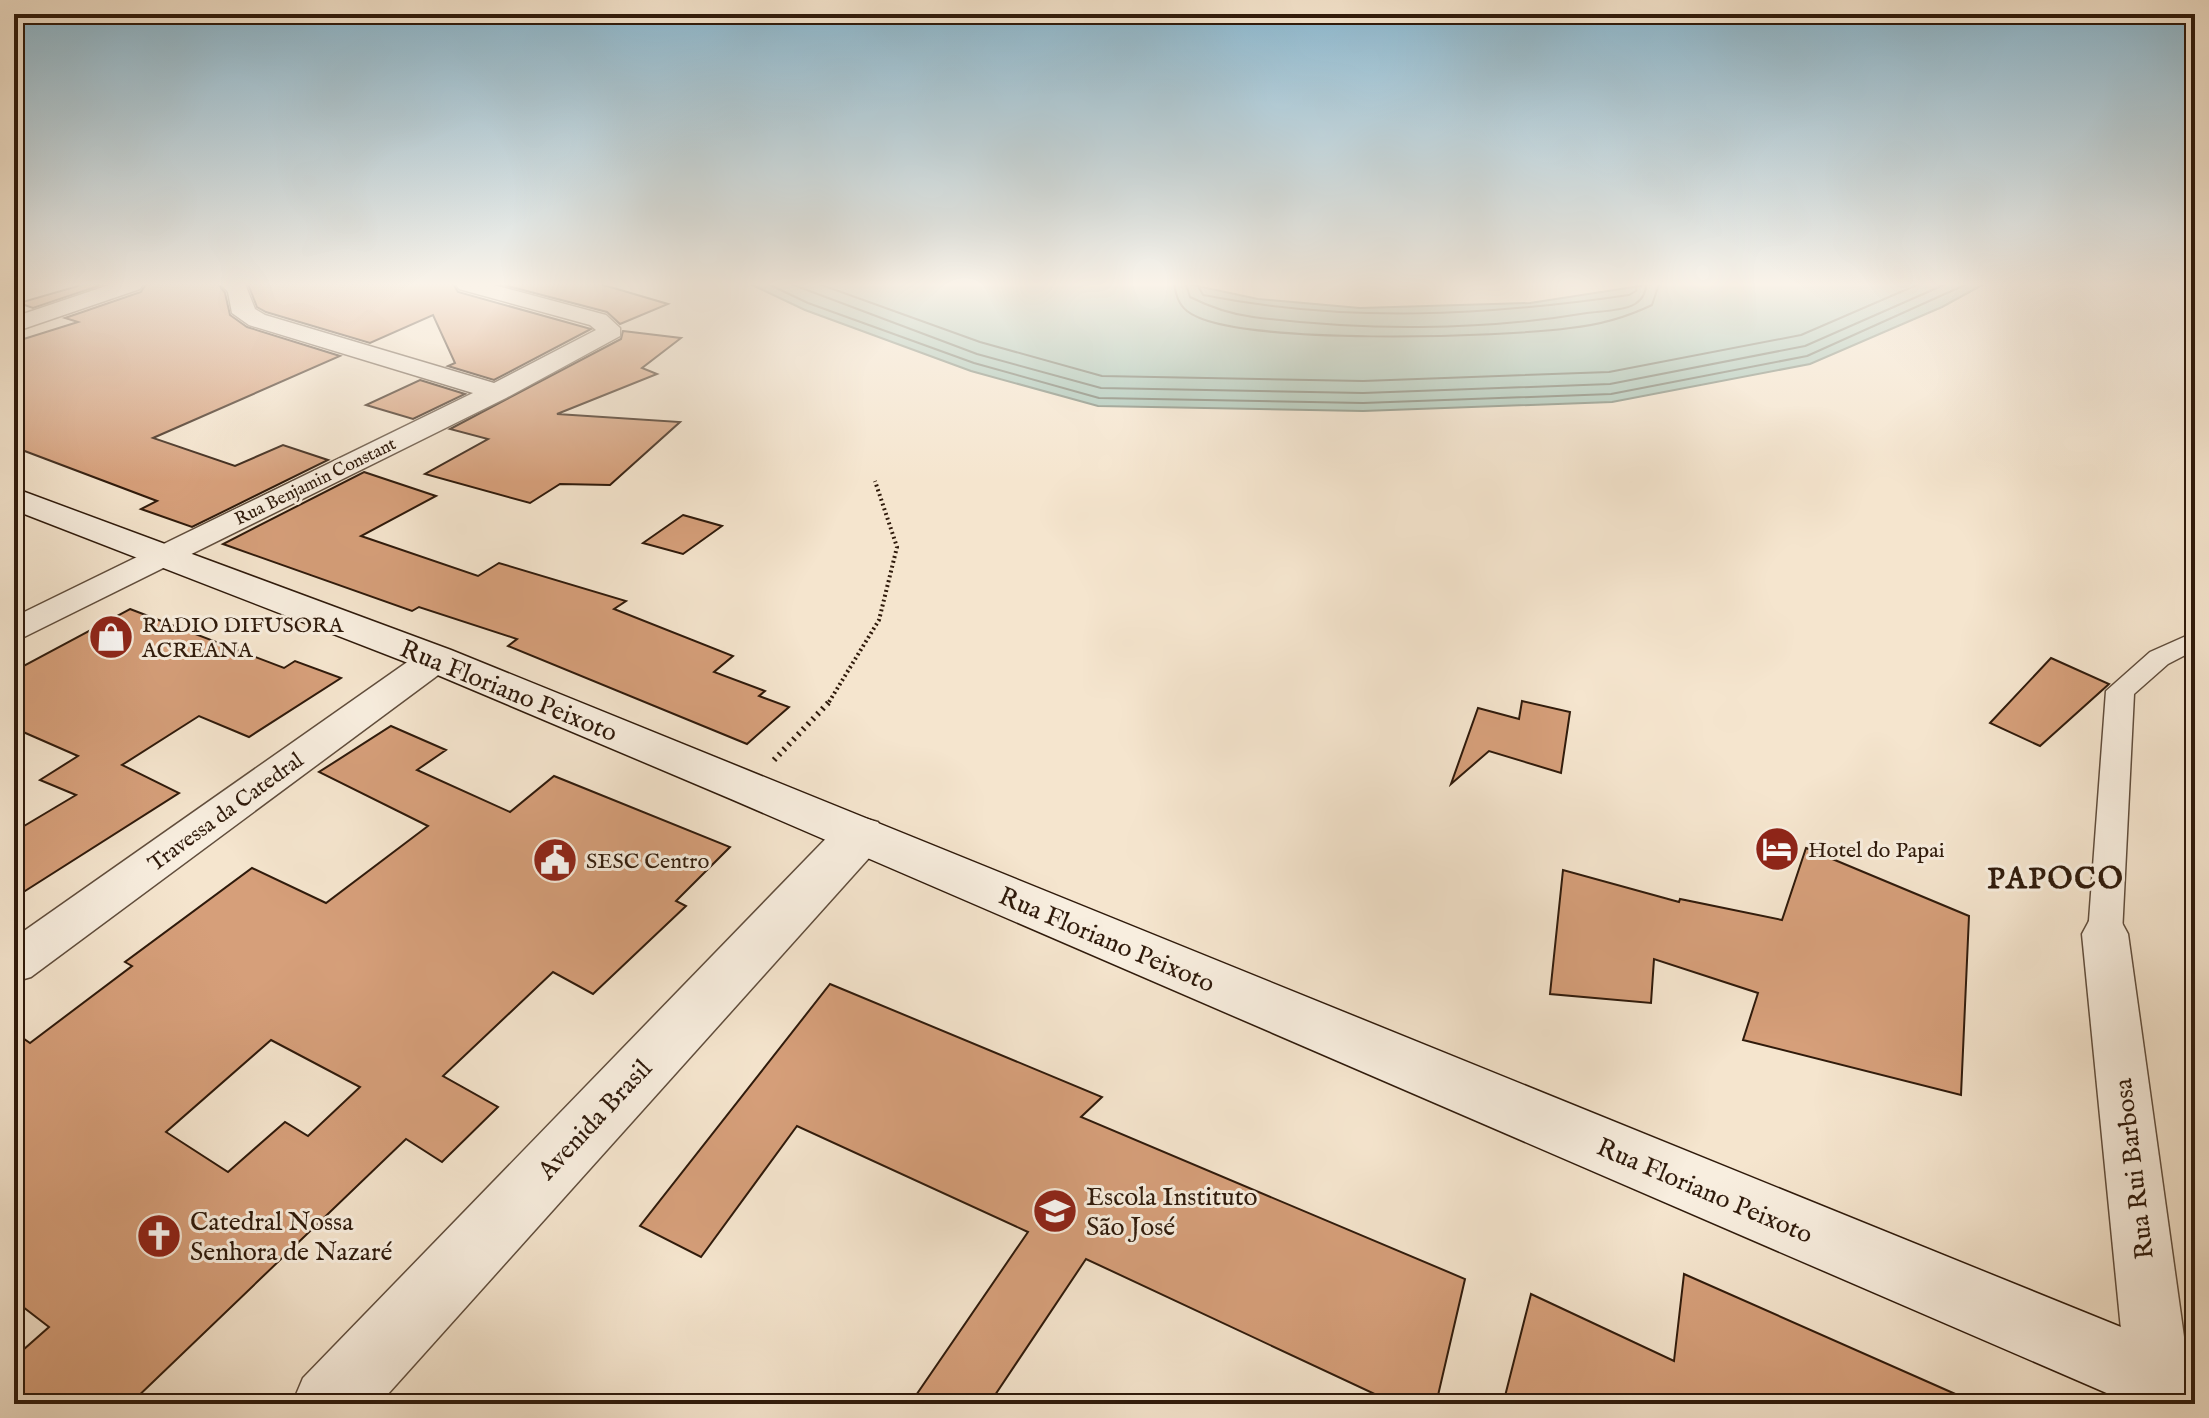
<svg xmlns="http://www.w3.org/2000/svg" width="2209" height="1418" viewBox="0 0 2209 1418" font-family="'IM FELL English',serif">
<rect width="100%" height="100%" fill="#f5e5ce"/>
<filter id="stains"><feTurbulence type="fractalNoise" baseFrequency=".0025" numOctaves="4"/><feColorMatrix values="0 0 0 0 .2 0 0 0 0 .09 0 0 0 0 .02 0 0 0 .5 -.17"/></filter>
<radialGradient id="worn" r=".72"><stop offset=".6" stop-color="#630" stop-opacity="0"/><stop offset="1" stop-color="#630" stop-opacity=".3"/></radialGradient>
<path fill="#9dc0b2" stroke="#717e6f" stroke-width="2" d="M750,284h438l70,15 102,9 170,-5 123,-19h331l-42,23 -132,57 -198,38 -249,9 -265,-5 -127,-35 -166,-61z"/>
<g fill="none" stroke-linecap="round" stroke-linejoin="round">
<g stroke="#666d5e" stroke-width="2">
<path d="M768,284l40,19 166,60 125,35 264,5 248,-9 196,-38 160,-72"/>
<path d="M791,284l186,70 124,34 262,5 247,-9 195,-38 141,-62"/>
<path d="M819,284l161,58 122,34 261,5 246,-9 192,-37 118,-51"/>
<path d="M1174,284c2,10 4,20 13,27 44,36 320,26 383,17 29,-3 55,-10 82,-23l7,-21"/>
<path d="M1186,284l4,13c20,10 40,17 63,20 108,14 227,14 334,-4 14,-2 36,-2 48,-9 8,-5 10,-11 12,-20"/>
<path d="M1197,284l6,11c143,28 282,21 426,0l7,-4 1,-7"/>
</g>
</g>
<g fill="#d69f7a" stroke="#2f1a0b" stroke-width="2" fill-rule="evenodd">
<path d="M85,284h19l-71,24 -14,-5z"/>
<path d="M146,284h72l7,9 5,22 17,12 93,29 -187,82 82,28 48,-21 45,15 -136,67 -51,-18 16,-8 -143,-54v-105l64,-20 -13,-4 76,-26z"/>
<path d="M248,284h205l5,8 133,37 -97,51 -46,-14 7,-3 -22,-48 -63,28 -104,-31 -9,-5z"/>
<path d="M500,284h100l68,20 -48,20 -13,-12z"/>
<path d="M623,331l58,7 -39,30 15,6 -100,40 123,8 -70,63 -50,-1 -30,19 -105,-29 63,-35 -38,-10 171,-90z"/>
<path d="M420,380l45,14 -52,25 -47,-14z"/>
<path d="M364,472l72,24 -75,40 117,40 21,-13 127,38 -12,8 119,47 -19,16 51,19 -6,5 30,11 -42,37 -239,-98 9,-7 -98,-32 -7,4 -189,-67z"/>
<path d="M683,515l39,11 -39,28 -40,-11z"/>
<path d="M130,609l154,59 11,-7 46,17 -92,59 -50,-21 -77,49 57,28 -165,105v-66l62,-37 -36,-15 38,-24 -64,-28v-57z"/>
<path d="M2051,658l58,26 -69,62 -50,-23z"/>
<path d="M1522,701l48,11 -9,61 -72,-22 -38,33 27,-76 41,11z"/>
<path d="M391,726l55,24 -29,20 93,42 44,-36 176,71 -54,54 10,5 -93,88 -40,-22 -110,104 55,31 -56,55 -36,-23 -276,265h-116v-46l35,-31 -35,-27v-268l16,11 102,-77 -7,-4 127,-94 74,35 102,-77 -109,-54zM271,1040l89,47 -52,49 -23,-14 -57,50 -62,-40z"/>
<path d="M1806,848l163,68 -8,179 -218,-55 15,-47 -104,-34 -3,44 -101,-9 13,-124 116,32 1,-3 102,21z"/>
<path d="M830,984l272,113 -21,20 384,162 -29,125h-40l-310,-145 -97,145h-79l118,-172 -231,-106 -96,131 -61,-31z"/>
<path d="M1684,1274l294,130h-475l28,-110 143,67z"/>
</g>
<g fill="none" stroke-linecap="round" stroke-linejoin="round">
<g stroke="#604d3c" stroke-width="3">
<path id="pedestrian" d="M2195,632v18l-27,14 -34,30 -12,240 -5,10 -12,3 -12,-3 -5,-10 18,-243 44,-39z"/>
</g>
<g stroke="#604d3c" stroke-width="3">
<g id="minor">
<path d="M112,284h31l-3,5 -126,43v-15z"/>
<path d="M221,284h24l10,25 10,6 229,68 102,-53 -6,-5 -131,-36 -3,-5h34l116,31 14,13v8l-114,62 -492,244v-25l459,-224 -224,-68 -17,-12 -4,-21z"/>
<path d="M436,648l13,3 5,8 -5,8 -418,310 -17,5v-44l409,-287z"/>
<path d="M2105,916l16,5 7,13 62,446 -14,24 -40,-2 -10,-22 -44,-446 7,-13z"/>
</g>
</g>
<g stroke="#604d3c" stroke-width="3">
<path id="tertiary" d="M860,817l18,5 7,13 -7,13 -499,556h-87l11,-26 539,-556z"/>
</g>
<g stroke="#2f1a0b" stroke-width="3">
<path id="secondary" d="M14,488l437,162 1744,707v47h-63l-1401,-605 -310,-131 -407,-158z"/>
</g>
<path stroke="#2f1a0b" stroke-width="4" stroke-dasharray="2 3" stroke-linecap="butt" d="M829,702l50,-82 18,-73 -22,-66"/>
<path stroke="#2f1a0b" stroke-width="6" stroke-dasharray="2 5" stroke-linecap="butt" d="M774,760l57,-60"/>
<use href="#pedestrian" fill="#f8eedf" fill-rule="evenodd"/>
<use href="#minor" fill="#f8eedf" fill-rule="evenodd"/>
<use href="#tertiary" fill="#f8eedf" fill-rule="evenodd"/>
<use href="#secondary" fill="#f8eedf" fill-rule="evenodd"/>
</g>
<linearGradient id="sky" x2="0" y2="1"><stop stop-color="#8ab9d2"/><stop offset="0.59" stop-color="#faf3e9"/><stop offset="1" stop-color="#faf3e9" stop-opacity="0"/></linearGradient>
<rect width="2209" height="482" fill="url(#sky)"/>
<defs>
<g id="shop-disc" transform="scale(2.3)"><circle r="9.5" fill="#8f2418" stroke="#f8eedf"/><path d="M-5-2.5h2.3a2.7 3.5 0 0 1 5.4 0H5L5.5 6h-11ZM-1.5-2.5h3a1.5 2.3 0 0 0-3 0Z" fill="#fff"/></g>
<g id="hotel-disc" transform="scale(2.3)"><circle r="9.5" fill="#8f2418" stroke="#f8eedf"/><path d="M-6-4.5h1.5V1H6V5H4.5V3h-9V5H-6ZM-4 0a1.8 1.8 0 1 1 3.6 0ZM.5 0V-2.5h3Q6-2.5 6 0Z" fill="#fff"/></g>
<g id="civic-disc" transform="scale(2.3)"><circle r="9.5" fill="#8f2418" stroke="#f8eedf"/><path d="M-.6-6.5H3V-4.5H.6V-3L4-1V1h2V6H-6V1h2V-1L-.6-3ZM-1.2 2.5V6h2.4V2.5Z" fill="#fff"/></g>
<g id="school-disc" transform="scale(2.3)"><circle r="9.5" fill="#8f2418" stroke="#f8eedf"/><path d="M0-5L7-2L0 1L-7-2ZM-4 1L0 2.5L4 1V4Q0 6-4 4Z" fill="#fff"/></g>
<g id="church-disc" transform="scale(2.3)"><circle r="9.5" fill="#8f2418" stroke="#f8eedf"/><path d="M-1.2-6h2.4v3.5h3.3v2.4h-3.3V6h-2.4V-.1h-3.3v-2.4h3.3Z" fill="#fff"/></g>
</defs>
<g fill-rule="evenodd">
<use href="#shop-disc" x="111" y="637"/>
<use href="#hotel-disc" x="1777" y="849"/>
<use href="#civic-disc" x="555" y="860"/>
<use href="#school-disc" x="1055" y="1211"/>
<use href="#church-disc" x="159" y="1236"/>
</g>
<g text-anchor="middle" stroke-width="6" stroke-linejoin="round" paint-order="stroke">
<g font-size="18" fill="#2f1a0b" stroke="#f8eedf">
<text transform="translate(315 481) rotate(-26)" y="6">Rua Benjamin Constant</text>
</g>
<g font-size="22" fill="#2f1a0b" stroke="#f8eedf" text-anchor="start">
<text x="142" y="632">RADIO DIFUSORA<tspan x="142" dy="25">ACREANA</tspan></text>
<text x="1808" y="857">Hotel do Papai</text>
<text x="586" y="868">SESC Centro</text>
</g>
<g font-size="22" fill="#2f1a0b" stroke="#f8eedf">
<text transform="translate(225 811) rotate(-36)" y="8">Travessa da Catedral</text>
</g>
<g font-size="26" fill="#2f1a0b" stroke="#f8eedf">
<text transform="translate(509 690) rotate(22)" y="9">Rua Floriano Peixoto</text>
<text transform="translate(1107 939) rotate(23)" y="9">Rua Floriano Peixoto</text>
<text transform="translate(594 1119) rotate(-47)" y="9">Avenida Brasil</text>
<text transform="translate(2133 1169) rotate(-97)" y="9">Rua Rui Barbosa</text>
<text transform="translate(1705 1190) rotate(23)" y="9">Rua Floriano Peixoto</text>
</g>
<g font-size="26" fill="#2f1a0b" stroke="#f8eedf" text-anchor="start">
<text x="1086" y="1205">Escola Instituto<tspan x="1086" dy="30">São José</tspan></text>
<text x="190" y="1230">Catedral Nossa<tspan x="190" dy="30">Senhora de Nazaré</tspan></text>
</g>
<g font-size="30" font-weight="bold" letter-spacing="2" fill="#2f1a0b" stroke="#f8eedf">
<text x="2056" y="888">PAPOCO</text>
</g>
</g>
<rect width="2209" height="1418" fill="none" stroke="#f5e5ce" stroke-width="48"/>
<rect x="16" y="16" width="2177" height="1386" fill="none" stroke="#2f1a0b" stroke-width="4"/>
<rect x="24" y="24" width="2161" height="1370" fill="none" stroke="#2f1a0b" stroke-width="2"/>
<rect width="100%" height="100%" filter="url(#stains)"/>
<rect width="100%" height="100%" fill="url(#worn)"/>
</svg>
